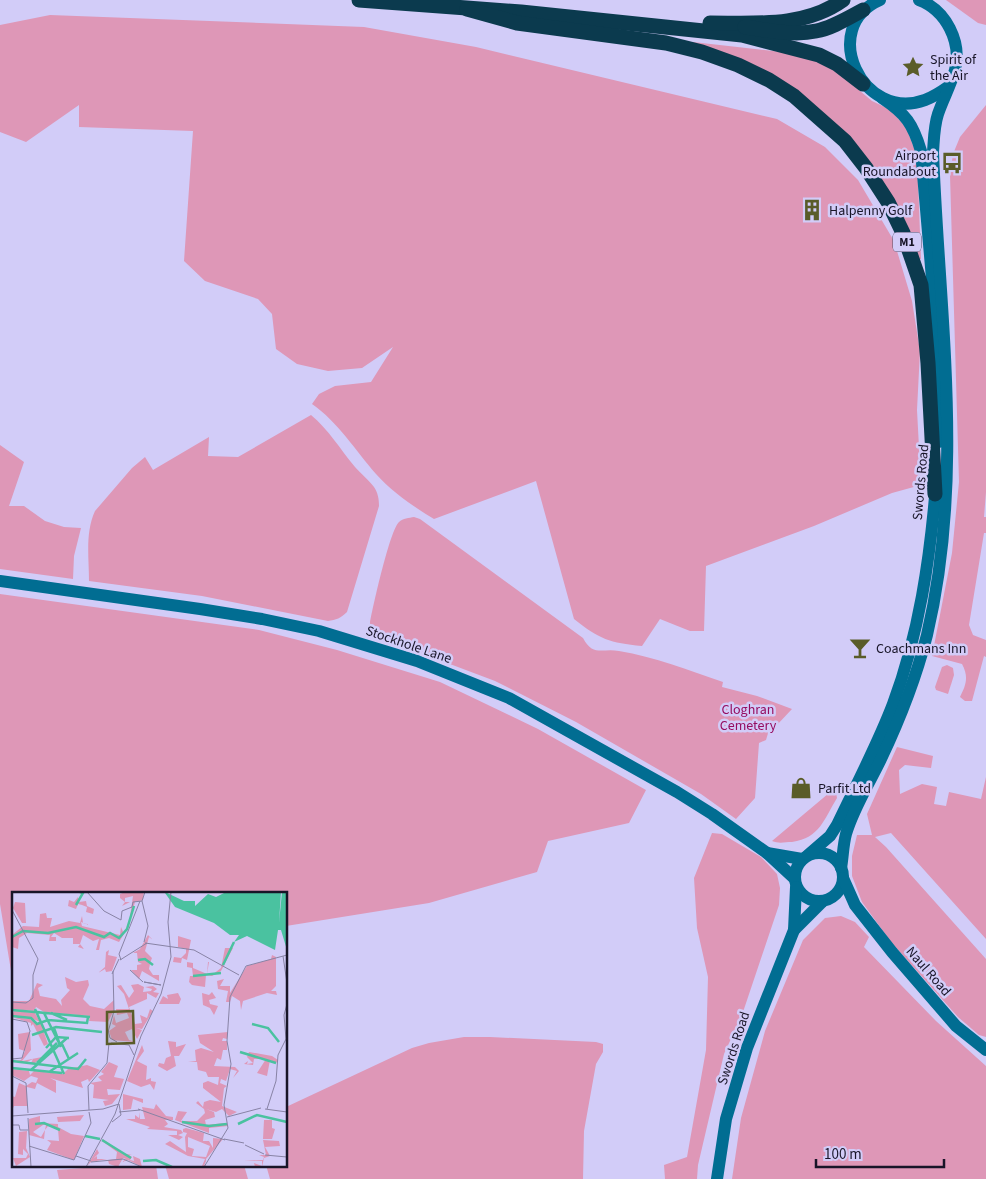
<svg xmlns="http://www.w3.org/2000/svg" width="986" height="1179" viewBox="0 0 986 1179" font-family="'Source Sans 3',sans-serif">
<rect width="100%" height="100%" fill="#d2ccf8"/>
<g fill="#de97b7">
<path d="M946,0h40v25l-8,-2z"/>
<path d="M50,15l314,12 112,20 301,72 48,28 33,33 36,61 18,60 8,50 -3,59 4,75 -29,8 -78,33 -108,40 -2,65h-14l-30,-12 -18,27c-32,-3 -43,-7 -68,-27l-38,-138 -102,38c-20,-12 -42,-27 -58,-45 -21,-24 -38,-52 -64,-70l7,-10 16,-8 36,-4 22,-35 -31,21 -34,3 -31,-7 -21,-15 -4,-35 -14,-15 -53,-18 -21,-20 9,-130 -114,-4v-22l-53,37 -26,-10v-107z"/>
<path d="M693,42l107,12 35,16 37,31 17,8 17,18 11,29 4,103h-2l-3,-11 -11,-25 -90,-114 -123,-63z"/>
<path d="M986,105v387l-2,25h2v16h-2l-15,92 4,10 13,5v17l-2,-1 -12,45h-7l-5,-4c6,-12 9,-20 2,-33l-30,-8 20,-103 7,-71 -9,-307 3,-21 7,-17z"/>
<path d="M311,415c18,15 29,34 44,52 6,7 14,13 19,20 4,6 5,12 5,19l-32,106c-6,6 -11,8 -19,9l-126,-25 -113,-15c0,-24 -4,-48 6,-70l37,-43 13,-11 8,13 56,-33 -1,19 30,1z"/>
<path d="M0,445l24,17 -15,44h15l21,15 19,6 17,1 -7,28 -1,23 -73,-10z"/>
<path d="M414,517l6,2 163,119c10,19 19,10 36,13 36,6 69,19 104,31l-1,5 35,9 35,13 -16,17 -7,4 -3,10 -7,3 -4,55 -19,21 -35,-25 -125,-72 -81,-41 -114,-43c-7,-4 -10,-7 -11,-15 3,-17 20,-93 29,-101 4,-4 10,-4 15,-5z"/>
<path d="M0,594l259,36 78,20 103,32 98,47 108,61 -17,33 -81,18 -11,31 -108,31 -143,23v-33h-272v96l-14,-85z"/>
<path d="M947,665l6,3 1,7 -6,19 -12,-4 -1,-3 7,-20z"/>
<path d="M897,747l36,9 -2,12 -26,-3 -6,5 1,24 22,-10 15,3 -3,17 12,2 3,-14 32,7 5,-22v162l-95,-106 -16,4 11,10 100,112v78l-7,-2 -21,-18 -67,-75 -29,-40 -10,-26v-20l5,-21h15l-5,-21z"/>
<path d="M835,788l2,10c-13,21 -17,40 -45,44 -7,0 -13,2 -20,-1z"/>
<path d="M712,833l10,1 39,23 16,17 3,14 -1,17 -37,110 -18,39 -26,111 -1,14h-32l-1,-14 23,-8 19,-107 2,-73 -11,-49 -3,-50z"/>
<path d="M841,916l14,6 14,15 -5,10 72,74 50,45v113h-254l9,-61 24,-87 38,-91 22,-22z"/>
<path d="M464,1037h26l106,5 7,2v8l-7,12 -12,67 -1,48h-313l-4,-14h20v-58l126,-59 17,-5z"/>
<path d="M124,1165h32l2,14h-99l-2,-9z"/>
<path d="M165,1165h79l4,14h-79z"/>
</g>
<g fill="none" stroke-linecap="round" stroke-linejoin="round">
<g stroke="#016d92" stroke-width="12">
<path d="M880,0c-62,27 -18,123 45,100 8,-3 16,-8 23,-13"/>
<path d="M882,98c24,16 31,26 39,53l13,151 5,92v48"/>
<path d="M0,581l200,28 62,10 57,12 98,30 92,37 168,94 35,22 55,39 27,25"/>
<circle cx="819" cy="877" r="24"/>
<path d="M767,853l35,6"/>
<path d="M808,855l22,-19 7,-11c19,-40 40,-79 56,-121 26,-70 37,-145 43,-219"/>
<path d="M841,868c2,-11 2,-23 5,-34 7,-25 24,-52 35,-75 19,-40 35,-81 46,-124 38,-161 12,-321 6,-483 1,-13 1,-26 5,-38 5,-15 13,-29 17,-44 7,-28 -9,-60 -36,-70"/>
<path d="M843,878l12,27 37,47 64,74 30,24"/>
<path d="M794,930l28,-28"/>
<path d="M717,1179l9,-60 21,-71 47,-118 2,-43"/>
</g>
<g stroke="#0b3a4e" stroke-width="15">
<path d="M359,0l162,12 221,23 77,20 18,9 26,20"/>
<path d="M467,9l50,14 149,20 36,9 36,13 31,15 25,16 51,45 21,27 22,34 15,31 18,52 7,78 7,131"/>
<path d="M710,23c45,0 94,5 133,-23"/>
<path d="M745,27c23,3 48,9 71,4 16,-3 32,-13 47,-21"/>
</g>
</g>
<defs>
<g id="sight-bare" transform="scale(1.725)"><path d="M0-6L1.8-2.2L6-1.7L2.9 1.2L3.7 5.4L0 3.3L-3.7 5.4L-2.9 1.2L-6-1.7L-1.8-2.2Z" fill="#5a5c29" stroke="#d2ccf8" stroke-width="2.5" paint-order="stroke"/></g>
<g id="bus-bare" transform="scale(1.725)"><path d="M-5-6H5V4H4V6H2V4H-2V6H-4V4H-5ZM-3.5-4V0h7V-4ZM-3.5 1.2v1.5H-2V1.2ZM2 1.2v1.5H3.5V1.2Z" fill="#5a5c29" stroke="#d2ccf8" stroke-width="2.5" paint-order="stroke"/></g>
<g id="building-bare" transform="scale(1.725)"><path d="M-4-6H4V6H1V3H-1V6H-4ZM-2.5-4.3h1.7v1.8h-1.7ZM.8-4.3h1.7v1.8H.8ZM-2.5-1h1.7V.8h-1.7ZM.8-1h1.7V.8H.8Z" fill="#5a5c29" stroke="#d2ccf8" stroke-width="2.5" paint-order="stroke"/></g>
<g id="bar-bare" transform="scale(1.725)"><path d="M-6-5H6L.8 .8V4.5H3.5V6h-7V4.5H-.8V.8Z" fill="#5a5c29" stroke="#d2ccf8" stroke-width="2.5" paint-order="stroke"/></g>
<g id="shop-bare" transform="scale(1.725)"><path d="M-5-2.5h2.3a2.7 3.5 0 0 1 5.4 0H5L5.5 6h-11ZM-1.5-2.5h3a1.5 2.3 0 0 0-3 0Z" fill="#5a5c29" stroke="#d2ccf8" stroke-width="2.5" paint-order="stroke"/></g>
</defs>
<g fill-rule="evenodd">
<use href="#sight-bare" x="913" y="67"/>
<use href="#bus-bare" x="952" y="163"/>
<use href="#building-bare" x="812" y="210"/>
<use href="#bar-bare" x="860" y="648"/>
<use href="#shop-bare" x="801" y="788"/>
</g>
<g text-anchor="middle" stroke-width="5" stroke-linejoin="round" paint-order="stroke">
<rect fill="#d2ccf8" stroke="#504c66" stroke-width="1" x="893" y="232.5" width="28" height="19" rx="4"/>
<g font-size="12" font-weight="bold" fill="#181528">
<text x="907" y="246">M1</text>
</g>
<g font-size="14" fill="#181528" stroke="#d2ccf8" text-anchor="start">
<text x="930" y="64">Spirit of<tspan x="930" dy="16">the Air</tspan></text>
<text x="936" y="160" text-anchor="end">Airport<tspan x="936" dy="16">Roundabout</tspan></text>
<text x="829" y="215">Halpenny Golf</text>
<text x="876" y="653">Coachmans Inn</text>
<text x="818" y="793">Parfit Ltd</text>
</g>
<g font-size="14" fill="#181528" stroke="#d2ccf8">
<text transform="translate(920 482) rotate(-85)" y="5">Swords Road</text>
<text transform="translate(409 644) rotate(19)" y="5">Stockhole Lane</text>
<text transform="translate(929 971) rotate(49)" y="5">Naul Road</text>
<text transform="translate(733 1048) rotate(-72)" y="5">Swords Road</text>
</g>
<g font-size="14" fill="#950c60" stroke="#d2ccf8">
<text x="748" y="714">Cloghran<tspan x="748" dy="16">Cemetery</tspan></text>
</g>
</g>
<g transform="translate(12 892)">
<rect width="275" height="275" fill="#d2ccf8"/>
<path d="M113,0h19l-1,8 -8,2 -6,21 4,-27 -8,2v4h5l-8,4 3,-4 -5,-4v-4zM66,5l1,5 7,-1 1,5 7,3 -1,5 -7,-2 1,-5 -5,-2 -4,-1 -2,5 -8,-3 1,-6 5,2zM3,10l10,1 1,20h-4l-9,-15zM34,21l1,5h5l-2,9 19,-6 11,2 2,-7 1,7 7,2 -9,-3 1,4 38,9 1,-8 3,7 -5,8 -10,-4 -8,2 -2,10h-3l3,-11 -6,2 -10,-6 -3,9 4,5 -6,-2 2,-3h-7v-6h-11l-8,-5 -3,4h5v4h-7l1,-6 -23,-2 -8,5 -1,11 -6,-2v-12l11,-9 16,1 1,-13zM136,43l5,5 -4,-3 -4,14 7,7 -2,5 4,2 -4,-1 -1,5 4,6h6v6l-17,-10 -3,8 -8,-9h6v-5l5,-1 -4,-2 -1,-9h-4l7,-4zM166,44l13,4 -4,20 -5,-2 -1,5 -8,-1 1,-5 7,1 5,-5v-4l-8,-2zM213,56h8l-12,23 -9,5 -6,-1 -1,12 -13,-2 -3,-3 1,-6h3l-1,-8 -5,-1v-5l6,1v5l14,6 1,-12h1l-2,12 5,1 9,-7zM97,58l-1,5 9,2 -5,14 -6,1 -1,-3 -7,4 7,-6 1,-15zM260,63l4,2v29l-5,5h5l1,4 -10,-2 -24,8 -2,9 -1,-9 -8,-5 -2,6h-4l2,-11 -10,-2 -1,-8 7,-2 -4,7h10v7l17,-27 24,-7zM53,85l11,5 12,-2 1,5 -6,14 7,7 14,3 10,-9v10l-6,12 -19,-1 1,-5 -46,-4 -8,-5 -2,4 -22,-2v-8h17l8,-18 6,2 -5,3 2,8 16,3 6,7 -1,-6 9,-10 -3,-2zM126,92l6,3 -1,5 8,-1 1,-2 -7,-2 8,-1 4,3 -4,3 6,1 -3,5 -9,-5v6l-18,8 6,17 7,-1 -2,-8 7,3 3,-9 3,2 -11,18 -6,-1 6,2 -5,9 -5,-10 -7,3 4,8 6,2 -23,-2 -3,-9 7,-5 -4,-2 2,-9 2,8 13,-5 -2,-5 -10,2 -1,-6h13l-5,-15 -7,-8 4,-1 8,13 5,-7 -3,-6zM200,100l4,6 -7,2 1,4 8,2 -4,9 -4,-7 -7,-3 -1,-12 7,2zM166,101l3,6 -2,5h-20l4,-8 5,3 -1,-4zM2,119l21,2 5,9 -9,-4 -19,-2zM0,125l18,2 6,5h5l7,20 -4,2 -11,-22 -2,2v-3zM18,140l1,18 -9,11 20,-4 -7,6h-4l2,-4 -6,3 -15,-1 9,-1 4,-9 -6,-2 -1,-15zM216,140l-1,7 -4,-1 -1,3h5v9h-4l-2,10 -4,-2 -3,8 21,1 4,4 -6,7 4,-7 -7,-2 -4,12 -5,-2 -1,4 7,3 -3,2 -2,18 15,6 -8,4 -7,-7 -6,3 -10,-3 8,3 1,5 -10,3 1,5 19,-2 3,3 -19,2v5l-34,-13 3,-9 9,1 -6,9h16l8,-8 -1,-4 -8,-6 2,-2 5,6 1,-5 6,-2 11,2 -18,-14v-5l5,-2 10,4 1,-8h-11l-2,-5 -8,-2 -1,-8h-9l8,-1 -1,-11 6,-2 13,4 -14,-9 -2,-8zM156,149l8,1v5l10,-3 -7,12h-5l2,10 -9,5 -9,-5 1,-3 5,1 2,-6 5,-2zM130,153l2,6 -7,10 10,5 -1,14 5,-2v3l5,1 -2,8 -4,-6 -9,3 -14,-6zM237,160l23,4 6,4 -2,3 -6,-3 -3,16 -10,-3 9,-14h-12l-1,6 -9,-1 4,-3 -1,3 6,-1 -6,-6zM97,170l9,4 -4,11 10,2 -4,11 -13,-1 1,6 12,-1 -8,10 -7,2 -2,-5 6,-1 -16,-2 1,-13 -4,-2 12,-2 -4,-4 6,-3 -3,-2zM75,173l13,5 -11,12 -1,-3 -7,3 2,6 -33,-10 6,3v12l-19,-10 -2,6 -8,-2v19h-13l-2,4v-14l3,1 4,-14 7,3 6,-4 4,1 2,-5 -7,-2 -7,5 -12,-6v-6l17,2 1,4 4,-4 29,3 5,-5zM111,202l20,5v4l-10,-4 -2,10 -8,1zM144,212l10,12 7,1v3h-8l3,4 -4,3 17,3 2,3 -5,2 5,2 -4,3 -11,-5h9v-4l-30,-2 3,-2 -24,-8h9v-4l4,3v-6l1,7h5l-3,-12 12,2zM72,223l-4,6 -22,1 -1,-5zM28,224v7l18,1v3l13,7 13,2 -10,24 -27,-10 4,-7 -4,-3 12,1 -1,-12 -10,-3 -3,4 1,-5h-3l-10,7 8,5 4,-7 -1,9 -15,-4v-16zM252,228h8v8l3,1 -3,10h-9zM174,236l18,5 -1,8h6l4,7v-10l10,1 -17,20v2l-2,5 2,-2 -1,3 -3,-1 3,-7 -17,-3 -23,-12 5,-3 16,11 -1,-15 2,-4 -4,-1v-3zM176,245l22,9 -4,11 -14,-1 2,-7 -6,-2zM15,239l-1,17 4,9 -14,9 -3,-8h13l2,-4 -5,-5v6l-5,-1 1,-22zM91,247l19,14 10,2h-3l3,2 -2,3 4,1 -1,-5 7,3 2,8 -14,-7 -6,2 4,-3 -3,-1 -5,9 -9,-3 -1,-4 8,-1 1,-7 -15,-11 -5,8 2,4 -6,6 4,-3v3h10l-16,3 -4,4zM251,248l16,1 1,5 -15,1 5,9 -6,2 -2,9h-7l-1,-4 8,3v-5h-18l19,-1 1,-3 -5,-2h7z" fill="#de97b7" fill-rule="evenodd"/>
<path d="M146,0h7l19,9h11v5l13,-12 8,3 10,-5h55l-2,31 3,-31h5v58l-6,-20h-3l-3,20 -28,-14 -13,6 5,-7h-9l-16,-12 -39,-16 -10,-14z" fill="#4ac2a0"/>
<path fill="none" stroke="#4ac2a0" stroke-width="2.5" d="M64,13l7,-12 -3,-1M0,45l11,-6 25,2 28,-6 28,10 6,-4 9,5 8,-9 7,-23M126,68l7,-1 8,6M211,73l11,-23M181,84l28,-3M23,117l29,65M0,118l78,7M25,120l7,1 17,34M39,121l16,7M0,124l19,2 6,6 11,-4 39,3 1,-6M240,132l16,4 11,14M42,136l6,17M20,143l24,-8 46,5M50,152l7,15M34,156l10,-11 13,1M228,160l36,11M0,169l66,8 8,-10M25,171l20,-20M0,176l50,5M19,178l36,-32M37,180l29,-19M170,230l27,4 18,-2M23,232l9,-1 16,7M226,232l19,-9 30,7M73,244l15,3M90,248l29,18M131,269l13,-1 16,7"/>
<path fill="none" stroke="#8883a5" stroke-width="1" d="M75,0l17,19 17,9M0,3v15l26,49 -5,16v23M109,28l1,-9 10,-4 1,-5 9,-1M132,50l4,-16 -6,-25 3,-9M133,51l49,7 45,25M271,64l4,27M108,68l27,-17M109,68l-2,-6 21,-53M118,78l13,12M100,82l7,-15M132,90l17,3 -17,-3M0,110l14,1 7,-5M0,127l15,3 3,9 -8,27 -10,1M96,138l2,8 7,4M96,140l6,-21 -1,-40M99,151l18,2 5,10M0,184l14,7 2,30M126,217l87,31M253,217l22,3M255,217l9,-28 2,-26 8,-16 -2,-24 3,-11M77,218l-1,-24 19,-23 2,-20M107,220l21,-2M0,224l91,-7 16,-5 2,11 -9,7M215,225l34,-9M16,226l3,49M0,233h7l1,5h8M212,247l20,4M233,253l19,9M17,254l45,14M253,263l22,2M64,264l15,5M62,268l17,-37 -2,-11M79,270l32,-3 19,8M74,275l29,-53 26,-78 20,-42 10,-37 -3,-35 3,-30M192,275l24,-39 -4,-23 7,-41 -4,-23 3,-44 16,-31 41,-11"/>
<path fill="#5a5c29" fill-opacity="0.15" stroke="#5a5c29" stroke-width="2.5" d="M121,119l1,32 -27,1v-32z"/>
<rect width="275" height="275" fill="none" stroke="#181528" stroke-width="2.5"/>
</g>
<path d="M816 1159v8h128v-8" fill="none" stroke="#181528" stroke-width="2.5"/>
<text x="824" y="1159" font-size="15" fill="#181528" stroke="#d2ccf8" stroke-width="4" paint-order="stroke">100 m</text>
</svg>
